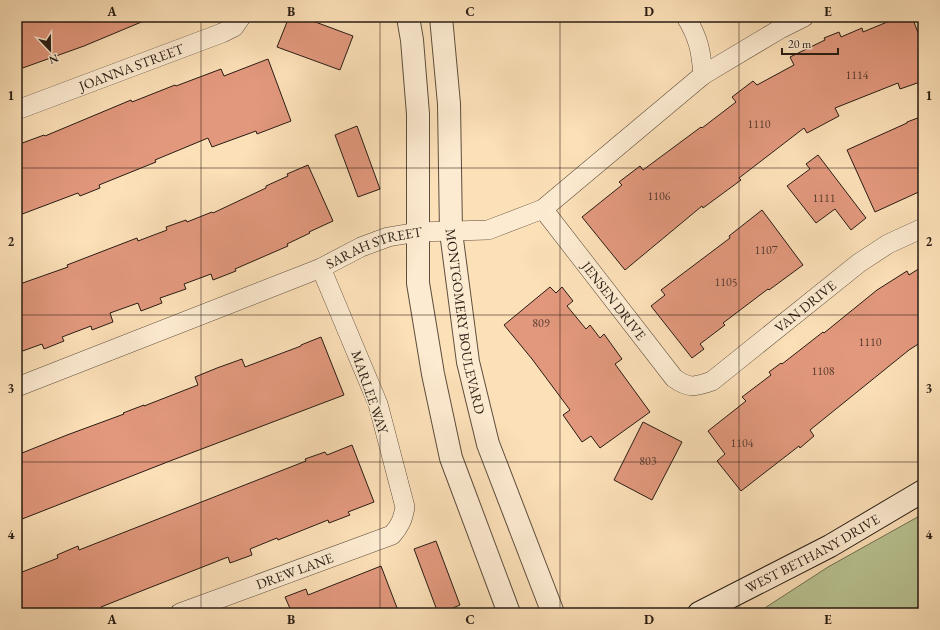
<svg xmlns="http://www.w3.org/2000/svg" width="940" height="630" viewBox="0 0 940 630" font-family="'EB Garamond',serif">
<rect width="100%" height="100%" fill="#fce0b8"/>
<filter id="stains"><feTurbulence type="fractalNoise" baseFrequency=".005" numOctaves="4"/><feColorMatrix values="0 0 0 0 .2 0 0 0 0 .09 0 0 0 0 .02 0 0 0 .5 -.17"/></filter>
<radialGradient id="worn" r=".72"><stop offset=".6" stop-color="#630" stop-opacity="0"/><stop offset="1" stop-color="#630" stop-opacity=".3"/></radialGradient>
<path fill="#b9c393" stroke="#707053" d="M923,514v98l-7,1h-159l71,-46z"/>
<g fill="#e2987d" stroke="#281c13">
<path d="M17,17h134v1l-67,28 -67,24z"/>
<path d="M289,17h13l51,19 -13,34 -63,-23z"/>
<path d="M891,17h21l11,29v35l-23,8 -2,-6 -63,25 4,8 -32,17 -3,-5 -65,50 2,2 -38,28 -1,-2 -77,64 -43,-53 40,-32 -3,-3 21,-16 3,4 58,-43 1,1 34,-26 -4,-5 21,-16 4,4 37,-20 -4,-8 35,-17 -1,-2 15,-6 2,5 21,-9 1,4 29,-12z"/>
<path d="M268,59l23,62 -34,13 -1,-3 -44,16 -4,-9 -53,22 1,2 -57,23 1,3 -20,8 -2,-3 -61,23v-71l27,-10 1,1 86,-36 1,2 43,-17 1,1 45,-17 3,7z"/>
<path d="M923,116v74l-48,22 -28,-62 60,-27v-1z"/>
<path d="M357,126l23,63 -22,8 -23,-62z"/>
<path d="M818,155l48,63 -15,12 -16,-21 -19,14 -29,-37 23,-17 -4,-5z"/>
<path d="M308,165l25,56 -24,11 1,1 -23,11 1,2 -53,23 1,2 -23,9 -2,-6 -27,10 2,5 -26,9 2,5 -21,8 -3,-8 -28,10 3,9 -21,8 -1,-4 -29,11 2,4 -20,8 -2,-5 -25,9v-68l51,-18 -1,-2 70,-27 1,3 29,-11 -1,-3 20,-7 1,2 25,-10 1,1 53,-25v-2l22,-10 -1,-2z"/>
<path d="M762,210l41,55 -34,25 -1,-1 -45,34 2,2 -25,19 4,5 -12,9 -41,-52 14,-11 -4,-5 69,-52 -1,-2z"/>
<path d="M923,266v75l-14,9 -99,80 4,6 -14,12 -1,-2 -58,45 -24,-30 8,-7 -17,-23 38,-30 -4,-4 29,-22 -2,-3 12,-9 1,1 41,-32 1,1 53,-43 30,-19 2,4z"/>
<path d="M550,287l6,6 6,-6 11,14 -6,5 19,23 4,-4 10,13 4,-4 18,25 -7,5 35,48 -50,36 -9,-12 -9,6 -19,-27 7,-5 -38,-51 -28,-34z"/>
<path d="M321,337l23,58 -174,66 -153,60v-66l50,-20 57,-21 -1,-1 21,-8v1l54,-21 -3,-8 22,-9 25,-9 3,8 56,-21v-1z"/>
<path d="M643,422l39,20 -30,58 -38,-20z"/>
<path d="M352,445l22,57 -26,10 2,3 -21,8 -1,-3 -50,20 -1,-2 -27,11 2,6 -22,8 -2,-6 -102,40 -25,10 3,6h-82l-5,-12v-27l41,-16 -1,-3 21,-9 1,4 227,-89 -1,-2 20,-7 2,3z"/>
<path d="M436,541l24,64 -19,8h-3l-24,-64z"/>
<path d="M381,566l18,47h-107l-7,-16 21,-8 2,6z"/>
</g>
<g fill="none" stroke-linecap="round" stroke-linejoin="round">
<g stroke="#5d4d3c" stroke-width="20">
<g id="minor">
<path d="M686,17c13,22 15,34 17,58"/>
<path id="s1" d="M17,110l205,-77 12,-6 7,-10"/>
<path id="s2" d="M543,209l131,169c15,11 21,9 38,3l147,-118 29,-19 35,-16"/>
<path id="s3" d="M17,387l304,-119 40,-21 27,-10 30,-5 70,-2 55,-21 160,-134 77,-46 24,-12"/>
<path id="s4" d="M180,613l212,-78c8,-9 11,-16 13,-28l-27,-103 -57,-136"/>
</g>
</g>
<g stroke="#5d4d3c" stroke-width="24">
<g id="tertiary">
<path d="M408,17l4,23 6,74v169l15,91 18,84 58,155"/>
<path id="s5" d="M441,17l8,87 2,128 17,130 20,82 65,169"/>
</g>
</g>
<g stroke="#281c13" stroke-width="24">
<g id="secondary">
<path id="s6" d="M699,613l131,-67 93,-55"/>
</g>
</g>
<use href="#minor" stroke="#fdebd1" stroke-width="19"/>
<use href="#tertiary" stroke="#fdebd1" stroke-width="22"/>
<use href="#secondary" stroke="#fdebd1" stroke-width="22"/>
</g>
<path fill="none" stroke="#281c13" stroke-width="1" stroke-opacity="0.55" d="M201,17v596M380,17v596M560,17v596M739,17v596M17,168h906M17,315h906M17,462h906"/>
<g text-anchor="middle" stroke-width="3" stroke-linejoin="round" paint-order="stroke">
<g font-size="12" fill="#563b2e">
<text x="857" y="79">1114</text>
<text x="759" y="128">1110</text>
<text x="659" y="200">1106</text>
<text x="824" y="202">1111</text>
<text x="766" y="254">1107</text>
<text x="726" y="286">1105</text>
<text x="541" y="327">809</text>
<text x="870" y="346">1110</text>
<text x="823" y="375">1108</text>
<text x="742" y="447">1104</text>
<text x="648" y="465">803</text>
</g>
<g font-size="14" fill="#281c13" stroke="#fdebd1">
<text dy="5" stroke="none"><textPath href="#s1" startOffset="122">JOANNA STREET</textPath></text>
<text dy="5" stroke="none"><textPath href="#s3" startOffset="384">SARAH STREET</textPath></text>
<text dy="5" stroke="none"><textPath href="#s2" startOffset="116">JENSEN DRIVE</textPath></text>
<text dy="5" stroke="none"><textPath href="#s2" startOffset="374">VAN DRIVE</textPath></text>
<text dy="5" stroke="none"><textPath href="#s5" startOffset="306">MONTGOMERY BOULEVARD</textPath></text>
<text transform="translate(370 392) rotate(71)" y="5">MARLEE WAY</text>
<text dy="5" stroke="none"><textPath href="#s6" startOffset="128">WEST BETHANY DRIVE</textPath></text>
<text dy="5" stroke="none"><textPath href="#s4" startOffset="122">DREW LANE</textPath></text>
</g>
</g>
<rect width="940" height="630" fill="none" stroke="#fce0b8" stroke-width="44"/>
<g transform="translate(50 50) rotate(158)" stroke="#fdebd1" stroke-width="3" paint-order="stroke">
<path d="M0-3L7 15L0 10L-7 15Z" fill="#281c13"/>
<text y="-6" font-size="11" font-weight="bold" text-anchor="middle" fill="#281c13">N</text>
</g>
<path d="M782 48v6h56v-6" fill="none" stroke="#281c13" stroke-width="2"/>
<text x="788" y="48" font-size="12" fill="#281c13" stroke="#fdebd1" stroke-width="3" paint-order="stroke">20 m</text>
<rect x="22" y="22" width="896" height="586" fill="none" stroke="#281c13" stroke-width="1.5"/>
<g font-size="13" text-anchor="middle" font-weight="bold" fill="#281c13">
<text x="112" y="16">A</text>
<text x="291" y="16">B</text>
<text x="470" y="16">C</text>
<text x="649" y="16">D</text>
<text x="828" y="16">E</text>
<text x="11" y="100">1</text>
<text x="929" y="100">1</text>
<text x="11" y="246">2</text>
<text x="929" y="246">2</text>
<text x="11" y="393">3</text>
<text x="929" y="393">3</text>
<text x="11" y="539">4</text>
<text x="929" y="539">4</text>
<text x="112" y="624">A</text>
<text x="291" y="624">B</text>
<text x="470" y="624">C</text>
<text x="649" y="624">D</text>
<text x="828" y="624">E</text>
</g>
<rect width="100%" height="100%" filter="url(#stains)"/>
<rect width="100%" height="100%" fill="url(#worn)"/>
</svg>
